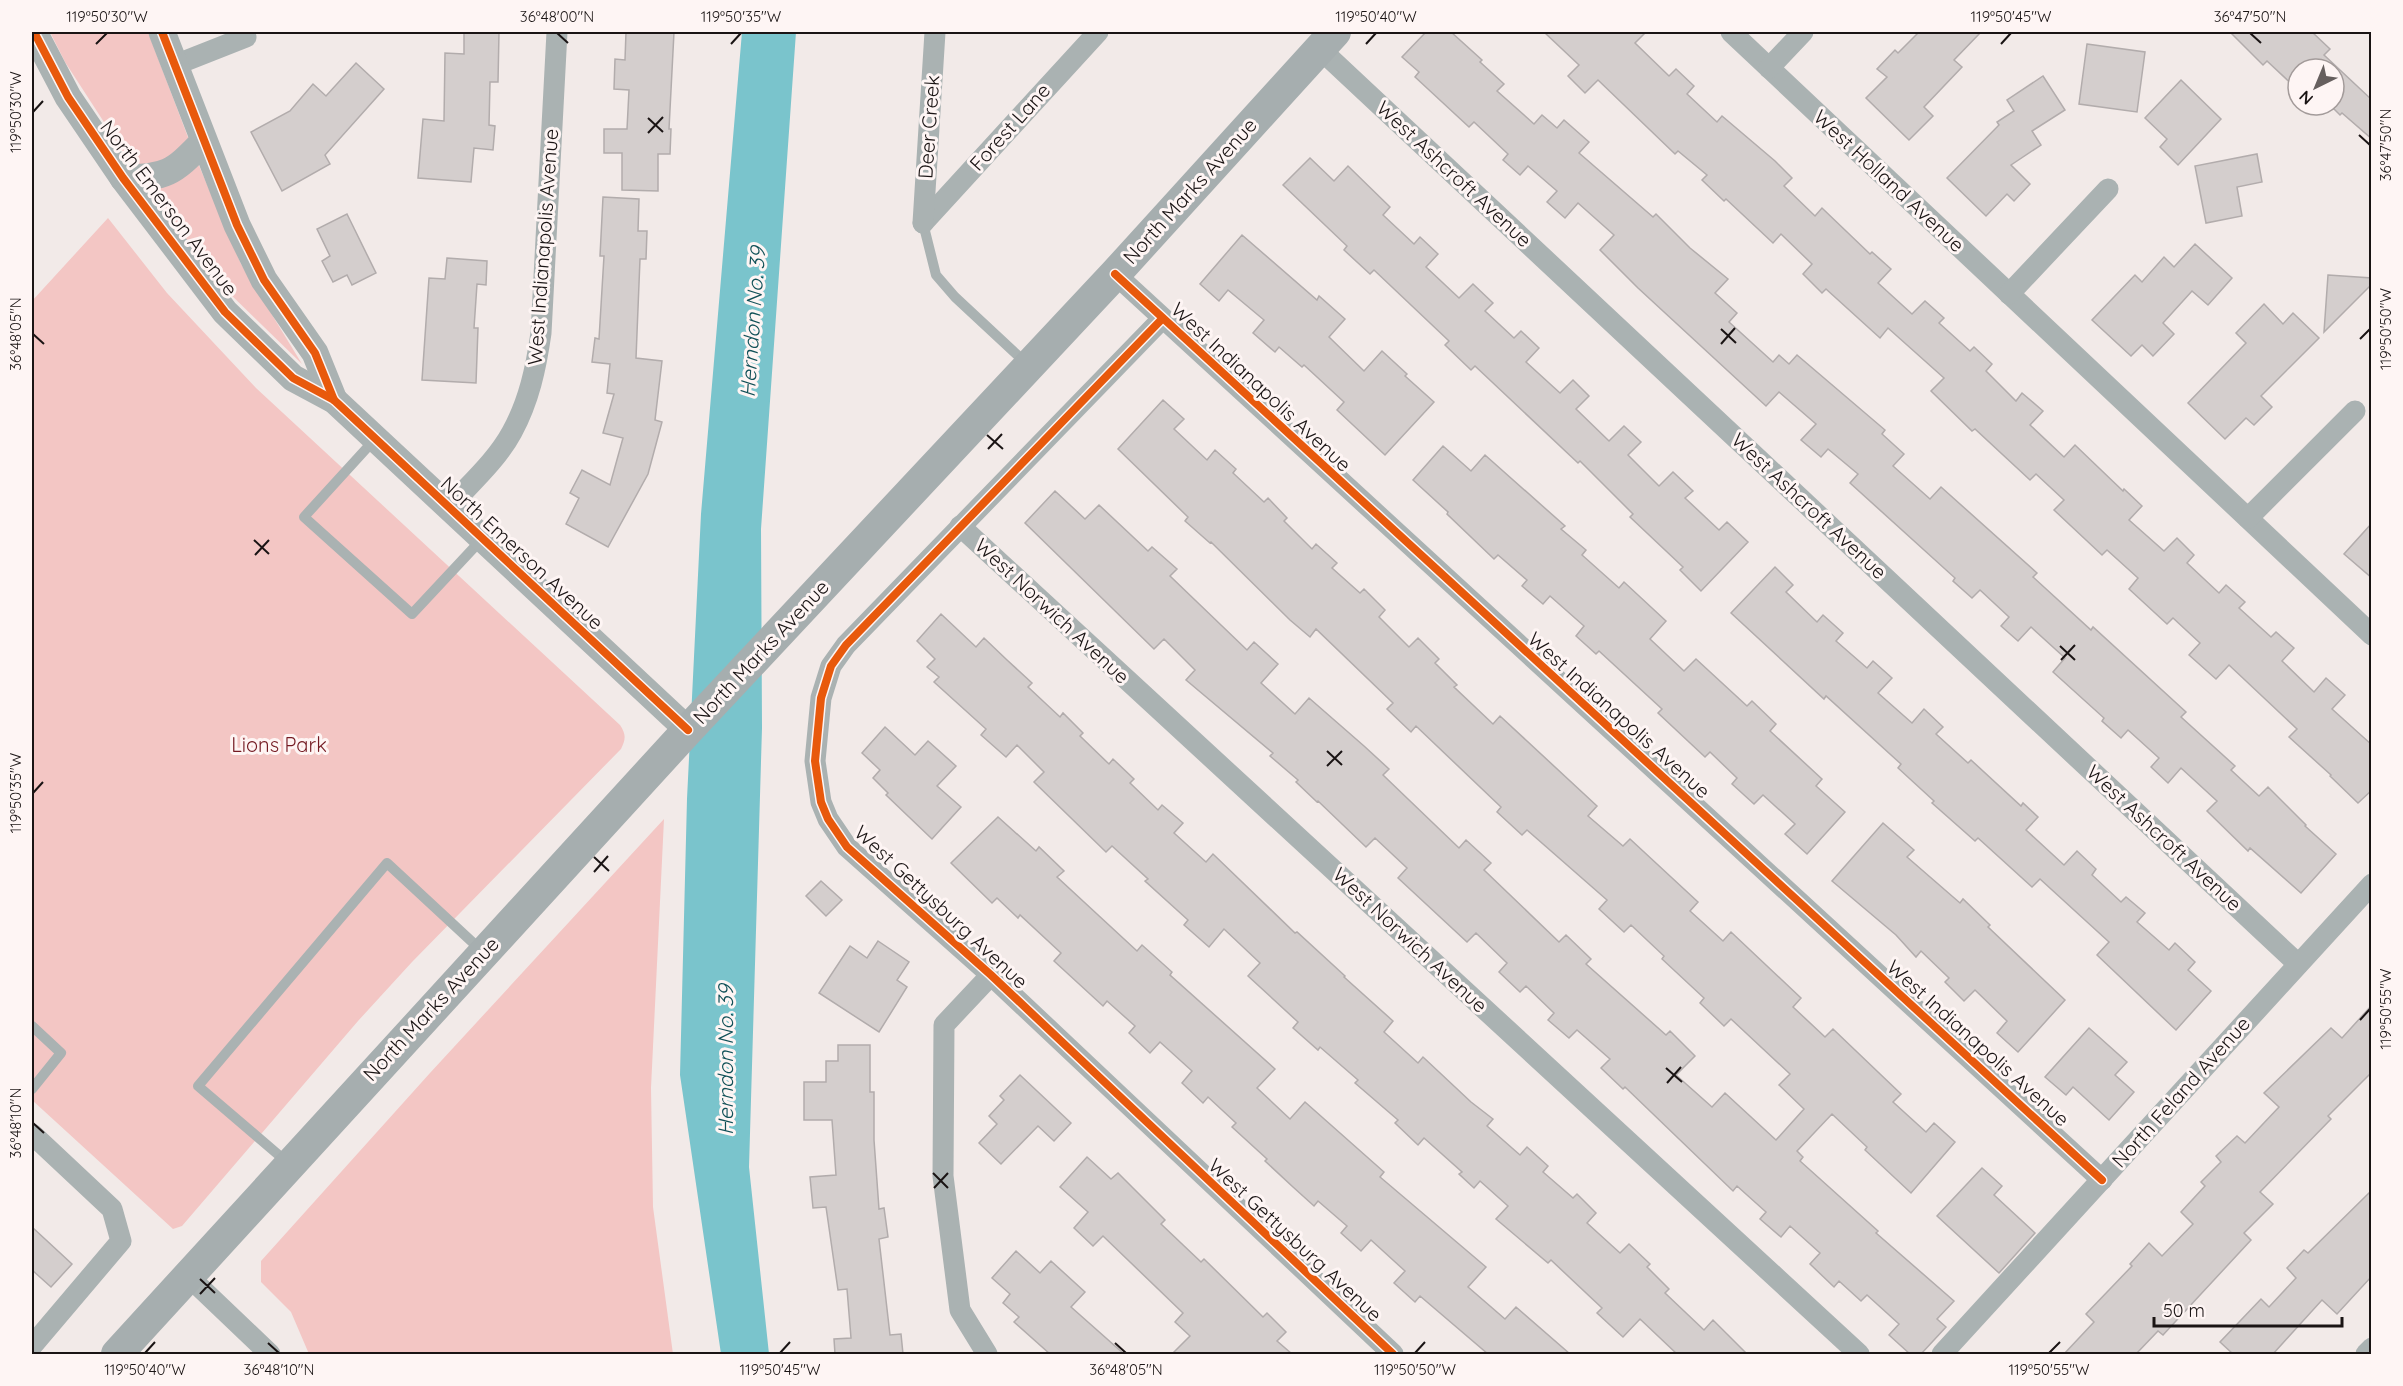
<svg xmlns="http://www.w3.org/2000/svg" width="2403" height="1386" viewBox="0 0 2403 1386" font-family="Quicksand,sans-serif">
<rect width="100%" height="100%" fill="#f2eae8"/>
<g fill="#f3c6c4">
<path d="M50,32h98l49,129 44,103 61,100 -78,-76 -76,-98 -83,-128z"/>
<path d="M108,218l59,75 89,95 364,337c6,9 6,14 1,24l-209,213 -54,59 -176,205 -9,3 -141,-129v-799z"/>
<path d="M664,819l-13,269 2,119 20,147h-364l-18,-42 -30,-30v-21l169,-188z"/>
</g>
<path fill="#7ac4cc" d="M742,32h54l-35,497 1,199 -13,439 20,187h-48l-41,-279 7,-276 14,-285z"/>
<g fill="#d4cecd" stroke="#b2acac" stroke-width="1.5">
<path d="M464,32h35l-1,50h-8l-1,43 6,1 -2,24 -19,-2 -3,34 -53,-4 5,-59 21,2 1,-68 19,1z"/>
<path d="M626,32h48l-5,97h2l-1,25h-12v37l-36,-1v-37h-18v-24h23l2,-39 -15,-1 1,-30 10,1z"/>
<path d="M1426,32h25l31,28 -2,2 24,22 -7,7 37,33 8,-9 15,13 7,-8 25,22 -10,11 74,64 3,-3 34,34 38,31 -13,14 22,20 -8,9 44,40 6,-7 10,9 8,-9 88,75 -3,4 22,20 -11,12 37,33 11,-12 96,86 -4,4 58,53 2,-3 93,85 -5,5 54,49 -4,4 28,26 9,-9 38,38 -1,1 31,28 -35,39 -51,-45 -2,3 -41,-40 10,-10 -36,-33 -13,15 -17,-16 8,-9 -31,-28 -7,8 -19,-17 2,-3 -51,-46 12,-14 -34,-31 -13,14 -17,-15 8,-9 -29,-27 -8,8 -19,-17 2,-3 -105,-95 8,-9 -30,-25 -7,8 -20,-17 15,-16 -37,-32 -13,14 -128,-118 -38,-38 14,-15 -36,-32 -13,15 -18,-16 10,-11 -29,-25 -8,9 -17,-15 5,-6 -34,-32 -5,5 -54,-50 4,-5 -17,-15z"/>
<path d="M1544,32h102l-11,11 34,33 7,-7 18,17 -7,8 30,28 5,-6 53,45 17,17 -8,8 31,30 7,-8 48,46 2,-2 19,17 -13,14 34,31 13,-13 19,17 -5,5 31,28 4,-4 18,17 -6,7 30,30 6,-8 21,18 -13,14 34,32 11,-12 48,46 1,-2 18,17 -13,14 35,31 13,-13 17,17 -7,8 32,30 7,-8 19,17 -6,6 32,29 5,-5 18,16 -12,13 32,31 12,-14 19,17 -13,14 40,36v45l-14,13 -28,-27 1,-1 -42,-38 8,-8 -68,-64 -13,14 -27,-24 11,-12 -27,-25 -6,6 -38,-35 9,-11 -31,-28 -5,5 -48,-45 10,-10 -28,-26 -6,6 -55,-51 -3,2 -41,-40 13,-13 -56,-50 -8,10 -54,-49 -4,4 -19,-19 9,-10 -31,-30 -8,9 -47,-44 -2,2 -22,-21 5,-5 -29,-24 -3,3 -77,-74 -13,13 -17,-17 11,-11z"/>
<path d="M1919,32h62l-27,28 8,7 -38,40 9,9 -24,24 -43,-42 21,-21 -10,-8 18,-19 3,3z"/>
<path d="M2230,32h82l18,17 -6,6 48,45v39l-30,-26 -2,2 -10,-10h4v-36h-36v21l-31,-29 -4,4z"/>
<path d="M2087,44l58,8 -8,60 -58,-8z"/>
<path d="M356,63l28,26 -59,66 5,9 -48,27 -31,-59 39,-21 23,-27 13,12z"/>
<path d="M2043,76l22,34 -33,21 9,14 -30,20 19,19 -16,17 -7,-7 -21,22 -39,-38 52,-53 -2,-3 17,-11 -7,-11z"/>
<path d="M2181,80l40,39 -43,46 -18,-18 7,-8 -22,-21z"/>
<path d="M2257,154l5,28 -25,5 5,29 -36,7 -11,-57z"/>
<path d="M1310,158l24,23 14,-15 42,41 -7,8 31,29 6,-7 18,17 -12,13 33,31 14,-14 20,19 -8,8 29,27 7,-7 18,17 -13,14 34,31 13,-13 16,16 -13,13 33,32 15,-15 17,16 -13,13 31,31 14,-14 20,19 -8,7 34,32 8,-8 21,20 -47,49 -21,-21 3,-3 -53,-50 3,-3 -53,-53 -2,2 -103,-97 -4,4 -26,-25 4,-4 -75,-71 -4,4 -26,-24 3,-4 -64,-61z"/>
<path d="M603,197l36,2 -1,32h9l-1,28h-6l-4,99 26,3 -7,59 7,2 -14,52 -40,73 -42,-23 13,-26 -9,-5 12,-23 28,15 13,-47 -20,-5 11,-39 -7,-1 3,-29 -18,-2 3,-24 4,1 5,-83h-4z"/>
<path d="M347,214l29,59 -24,12 -5,-10 -14,7 -11,-21 8,-5 -13,-27z"/>
<path d="M1242,235l75,65 2,-4 26,23 -16,18 35,34 18,-20 25,23 -2,2 29,26 -49,53 -48,-45 7,-8 -40,-37 -2,2 -23,-20 -4,5 -22,-19 11,-13 -36,-30 -9,11 -19,-17z"/>
<path d="M2195,244l37,34 -24,27 -16,-14 -29,32 11,11 -21,22 -11,-11 -11,11 -39,-36 43,-45 7,7 22,-25 10,10z"/>
<path d="M447,258l40,3 -1,24 -9,-1 -3,44h4l-2,55 -54,-3 7,-102 16,1z"/>
<path d="M2328,275l44,3v6l-48,48z"/>
<path d="M2264,304l19,20 10,-11 26,25 -58,58 11,11 -18,18 -8,-7 -21,21 -37,-36 58,-60 -10,-10z"/>
<path d="M1163,400l21,19 -10,10 33,31 8,-10 21,19 -3,4 31,29 4,-4 19,20 -3,3 28,28 4,-5 21,19 -5,5 28,25 4,-4 21,21 -6,7 30,30 9,-9 21,21 -4,4 22,22 -3,2 39,37 7,-8 97,90 -9,10 35,30 7,-7 68,63 -8,9 33,30 8,-9 70,66 -8,9 32,30 8,-8 68,65 -8,8 33,30 8,-9 21,19 -44,51 -46,-43 2,-3 -35,-33 -35,37 6,6 -3,4 78,70 -2,2 78,68 -17,18 9,8 -25,27h-11l-21,-19 10,-11 -32,-29 -6,6 -22,-20 -5,6 -24,-23 10,-11 -30,-27 -9,11 -21,-18 6,-7 -29,-26 -4,5 -108,-104 -2,2 -22,-21 9,-9 -33,-29 -8,8 -21,-18 6,-7 -28,-27 -6,6 -21,-20 8,-9 -31,-30 -9,9 -69,-64 9,-10 -32,-30 -9,9 -48,-46 -1,1 -21,-20 2,-2 -28,-24 3,-3 -87,-73 9,-10 -31,-31 -10,10 -129,-126 30,-32 30,28 14,-14 49,46 4,-4 25,22 -7,7 77,74 7,-8 24,22 -17,19 34,31 14,-16 55,48 25,23 -6,6 76,73 7,-8 25,23 -7,7 75,72 7,-7 25,24 -5,5 80,71 4,-4 25,25 -19,19 36,32 13,-14 51,47 28,-31 -25,-24 11,-11 -59,-55 -7,7 -24,-23 4,-5 -42,-39 2,-3 -33,-31 -7,7 -25,-23 8,-9 -80,-70 -5,5 -25,-23 4,-5 -85,-81 -5,6 -24,-23 6,-6 -77,-74 -6,8 -20,-17 -79,-78 -1,1 -25,-22 3,-4 -70,-68z"/>
<path d="M1443,446l28,25 14,-16 80,71 -4,3 25,21 -4,5 37,33 5,-6 42,39 -16,18 34,32 12,-12 51,47 5,-5 24,23 -6,7 52,48 -6,7 29,26 -38,42 -22,-20 10,-10 -32,-29 -9,9 -22,-20 5,-6 -27,-26 -5,5 -47,-44 4,-4 -63,-58 -3,3 -20,-18 8,-10 -34,-30 -7,8 -21,-18 5,-6 -29,-25 -4,4 -47,-45 1,-2 -35,-32z"/>
<path d="M2372,523v55l-28,-24z"/>
<path d="M1775,567l18,18 -7,7 31,30 6,-7 20,18 -7,8 31,27 6,-7 19,17 -14,15 34,30 12,-14 19,18 -7,7 32,29 3,-3 50,46 2,-3 15,14 -12,13 38,35 13,-14 19,18 -4,6 29,27 5,-5 19,16 -8,9 32,28 6,-7 20,19 -7,8 23,21 -35,39 -79,-75 12,-13 -69,-63 -8,8 -54,-49 -3,3 -43,-38 2,-2 -36,-33 3,-4 -75,-68 -2,3 -93,-86z"/>
<path d="M941,614l35,33 8,-9 23,22 25,23 -4,4 32,30 3,-4 20,20 -3,3 29,28 4,-5 21,20 -4,4 28,27 4,-5 21,18 -9,10 32,29 7,-8 82,79 2,-1 48,44 -1,1 49,44 -9,11 34,31 5,-6 48,45 22,17 -6,7 33,29 7,-8 21,19 -5,6 30,26 4,-4 19,19 -9,10 33,30 9,-9 21,20 -3,3 22,22 -4,4 39,37 9,-10 34,34h-70l-37,-35 -17,18 -26,-24 5,-5 -51,-48 -3,3 -52,-44 12,-13 -28,-25 -6,7 -15,-14 3,-2 -38,-34 -6,7 -23,-22 3,-3 -43,-37 3,-3 -38,-33 -2,3 -25,-22 5,-6 -50,-46 12,-13 -36,-34 -15,18 -25,-22 4,-5 -43,-39 3,-2 -36,-33 -6,6 -72,-70 10,-10 -27,-27 -11,12 -25,-22 5,-6 -52,-47 5,-5 -12,-10 8,-8 -18,-18z"/>
<path d="M885,727l30,28 13,-14 28,25 -19,20 24,21 -29,32 -46,-44 2,-2 -15,-15 7,-8 -18,-17z"/>
<path d="M998,817l38,34 3,-4 25,24 -7,6 80,74 5,-6 30,27 -2,3 105,94 -18,19 33,31 15,-17 79,70 -4,5 106,90 -18,20 37,32 11,-12 54,47h-82l-68,-58 -5,6 -21,-19 11,-12 -34,-31 -10,11 -20,-18 6,-7 -29,-25 -4,5 -21,-19 -28,-26 2,-2 -35,-32 4,-4 -28,-26 -5,6 -21,-20 10,-12 -32,-29 -10,11 -21,-20 6,-7 -28,-25 -4,5 -49,-45 7,-8 -41,-38 -2,3 -21,-20 -5,5 -41,-40z"/>
<path d="M1883,823l31,27 -7,7 53,46 3,-4 27,26 -2,2 77,73 -47,52 -21,-19 10,-12 -32,-31 -11,11 -19,-19 4,-4 -28,-27 -5,6 -20,-22 -64,-54z"/>
<path d="M821,881l21,19 -16,16 -20,-20z"/>
<path d="M878,941l31,21 -12,18 10,7 -28,45 -60,-39 31,-47 17,12z"/>
<path d="M2372,1005v67l-44,44 3,3 -71,73 13,12 -29,29 7,7 -88,95 -5,-4 -22,23h-72l30,-32 -8,-8 46,-48 -2,-2 19,-21 13,13 31,-32 -12,-12 24,-26 -4,-4 20,-20 -5,-6 21,-20 8,7 34,-36 -15,-14 67,-65 11,10z"/>
<path d="M2089,1028l38,34 -12,13 19,17 -25,28 -36,-33 -7,8 -21,-18z"/>
<path d="M838,1045h32v47h4v48l5,69 5,-1 4,29 -9,2 11,96 11,-1 2,20h-68l-1,-15 17,-1 -4,-49 -9,1 -12,-83 -13,1 -3,-31 26,-2 -4,-55h-28v-38h22v-21h12z"/>
<path d="M1020,1075l51,48 -17,18 -16,-15 -37,38 -22,-21 18,-19 -8,-8 15,-16 -4,-4z"/>
<path d="M1087,1157l24,22 7,-6 47,47 -4,4 40,38 3,-3 59,58 4,-4 19,19 -9,9 15,13h-120l18,-18 -15,-14 8,-9 -80,-77 -10,10 -19,-18 14,-16 -28,-25z"/>
<path d="M1982,1168l20,18 -8,9 41,38 -36,40 -62,-57z"/>
<path d="M2372,1190v86l-35,38 -15,-14 -49,54h-40l-13,-12 41,-43 8,8 27,-29 -9,-10 17,-18 4,3z"/>
<path d="M32,1227l40,37 -21,23 -19,-17z"/>
<path d="M1016,1251l24,22 11,-12 34,31 -14,15 53,47h-74l-36,-32 5,-5 -16,-14 7,-9 -18,-16z"/>
</g>
<g fill="none" stroke-linecap="round" stroke-linejoin="round">
<g stroke="#aab2b2" stroke-width="10">
<path d="M923,223l13,52 19,22 71,66"/>
<path d="M376,438l-72,79 108,97 70,-75"/>
<path d="M32,1026l29,27 -29,36"/>
<path d="M288,1163l-90,-77 189,-223 96,89"/>
</g>
<g stroke="#aab2b2" stroke-width="21">
<path d="M1731,32l641,603"/>
<path d="M1320,49l978,915"/>
<path d="M175,65l71,-28"/>
<path d="M1769,68l34,-36"/>
<path d="M923,223l175,-191"/>
<path d="M923,223l12,-191"/>
<path d="M1115,274l987,906"/>
<path d="M2009,294l99,-105"/>
<path d="M1162,319l-316,326 -15,21 -10,32 -6,63 6,41 7,17 19,28 144,128 402,379"/>
<path d="M449,507c21,-23 48,-47 63,-75 17,-31 24,-64 29,-99l16,-301"/>
<path d="M2248,518l107,-107"/>
<path d="M960,526l899,828"/>
<path d="M32,1134l80,75 9,32 -89,105"/>
<path d="M187,1275l83,79"/>
<path d="M987,1354l-27,-44 -17,-134 1,-151 47,-50"/>
<path d="M1942,1354l430,-470"/>
<path d="M2366,1354l6,-6"/>
</g>
<g stroke="#aab2b2" stroke-width="27">
<path d="M34,32l34,65 55,81 102,134 68,66 41,22 354,330"/>
<path d="M162,32l75,193 27,55 51,73 19,47"/>
<path d="M123,178c44,-1 49,-4 80,-36"/>
</g>
<path stroke="#a6aeaf" stroke-width="32" d="M117,1354l571,-624 427,-456 220,-242"/>
<g stroke="#fef5f4" stroke-width="11">
<g id="cycleway">
<path d="M34,32l34,65 55,81 102,134 68,66 41,22 354,330"/>
<path d="M162,32l75,193 27,55 51,73 19,47"/>
<path d="M1115,274l987,906"/>
<path d="M1162,319l-316,326 -15,21 -10,32 -6,63 6,41 7,17 19,28 144,128 402,379"/>
</g>
</g>
<use href="#cycleway" stroke="#e8590c" stroke-width="8"/>
</g>
<path fill="none" stroke="#1a1414" stroke-width="2" d="M557,33l11,10M2250,33l11,10M96,44l11,-11M731,44l10,-11M1366,44l10,-11M2001,44l10,-11M33,112l10,-11M648,118l15,14M648,133l15,-16M2359,135l11,10M1721,329l15,14M33,334l11,10M2360,339l10,-10M1721,344l14,-16M987,435l16,14M988,449l14,-15M254,540l15,14M255,555l14,-15M2060,646l15,14M2061,660l14,-15M1327,751l15,14M1327,766l15,-15M33,793l10,-11M594,857l15,14M594,872l14,-16M2360,1020l10,-11M1666,1068l16,14M1667,1083l14,-16M33,1123l11,10M933,1173l15,15M934,1188l14,-15M200,1279l15,14M200,1294l15,-16M268,1343l11,10M1115,1343l11,10M145,1353l10,-11M780,1353l10,-11M1415,1353l10,-11M2049,1353l11,-11"/>
<g text-anchor="middle" stroke-width="6" stroke-linejoin="round" paint-order="stroke">
<g font-size="20" fill="#1a1414" stroke="#fef5f4">
<text transform="translate(929 127) rotate(-86)" y="7">Deer Creek</text>
<text transform="translate(1010 127) rotate(-48)" y="7">Forest Lane</text>
<text transform="translate(1454 174) rotate(43)" y="7">West Ashcroft Avenue</text>
<text transform="translate(1889 181) rotate(43)" y="7">West Holland Avenue</text>
<text transform="translate(1190 191) rotate(-48)" y="7">North Marks Avenue</text>
<text transform="translate(169 208) rotate(53)" y="7">North Emerson Avenue</text>
<text transform="translate(543 247) rotate(-86)" y="7">West Indianapolis Avenue</text>
<text transform="translate(1261 387) rotate(43)" y="7">West Indianapolis Avenue</text>
<text transform="translate(1809 506) rotate(43)" y="7">West Ashcroft Avenue</text>
<text transform="translate(522 553) rotate(43)" y="7">North Emerson Avenue</text>
<text transform="translate(1052 611) rotate(43)" y="7">West Norwich Avenue</text>
<text transform="translate(761 652) rotate(-47)" y="7">North Marks Avenue</text>
<text transform="translate(1619 715) rotate(42)" y="7">West Indianapolis Avenue</text>
<text transform="translate(2164 838) rotate(43)" y="7">West Ashcroft Avenue</text>
<text transform="translate(941 907) rotate(43)" y="7">West Gettysburg Avenue</text>
<text transform="translate(1410 940) rotate(43)" y="7">West Norwich Avenue</text>
<text transform="translate(431 1009) rotate(-47)" y="7">North Marks Avenue</text>
<text transform="translate(1978 1043) rotate(42)" y="7">West Indianapolis Avenue</text>
<text transform="translate(2181 1092) rotate(-48)" y="7">North Feland Avenue</text>
<text transform="translate(1295 1240) rotate(43)" y="7">West Gettysburg Avenue</text>
</g>
<g font-size="20" fill="#741a22" stroke="#fef5f4">
<text x="279" y="752">Lions Park</text>
</g>
<g font-size="21" font-style="italic" fill="#105057" stroke="#fef5f4">
<text transform="translate(753 322) rotate(-86)" y="7">Herndon No. 39</text>
<text transform="translate(726 1060) rotate(-90)" y="7">Herndon No. 39</text>
</g>
</g>
<rect width="2403" height="1386" fill="none" stroke="#fef5f4" stroke-width="66"/>
<g transform="translate(2316 87) rotate(223)"><circle r="28" fill="#fef5f4" stroke="#a39b9a" stroke-width="1.5"/>
<path d="M0-4.5L10 22L0 15L-10 22Z" fill="#665f5e"/>
<text y="-9" font-size="16" font-weight="bold" text-anchor="middle" fill="#1a1414">N</text>
</g>
<path d="M2154 1317v9h188v-9" fill="none" stroke="#1a1414" stroke-width="3"/>
<text x="2163" y="1317" font-size="18" fill="#1a1414" stroke="#fef5f4" stroke-width="4.5" paint-order="stroke">50 m</text>
<rect x="33" y="33" width="2337" height="1320" fill="none" stroke="#1a1414" stroke-width="2"/>
<g font-size="15" text-anchor="middle" fill="#1a1414">
<text x="107" y="22">119°50'30"W</text>
<text x="557" y="22">36°48'00"N</text>
<text x="741" y="22">119°50'35"W</text>
<text x="1376" y="22">119°50'40"W</text>
<text x="2011" y="22">119°50'45"W</text>
<text x="2250" y="22">36°47'50"N</text>
<text transform="translate(16 112) rotate(-90)" y="5">119°50'30"W</text>
<text transform="translate(2386 145) rotate(-90)" y="5">36°47'50"N</text>
<text transform="translate(2386 329) rotate(-90)" y="5">119°50'50"W</text>
<text transform="translate(16 334) rotate(-90)" y="5">36°48'05"N</text>
<text transform="translate(16 793) rotate(-90)" y="5">119°50'35"W</text>
<text transform="translate(2386 1009) rotate(-90)" y="5">119°50'55"W</text>
<text transform="translate(16 1123) rotate(-90)" y="5">36°48'10"N</text>
<text x="145" y="1375">119°50'40"W</text>
<text x="279" y="1375">36°48'10"N</text>
<text x="780" y="1375">119°50'45"W</text>
<text x="1126" y="1375">36°48'05"N</text>
<text x="1415" y="1375">119°50'50"W</text>
<text x="2049" y="1375">119°50'55"W</text>
</g>
</svg>
